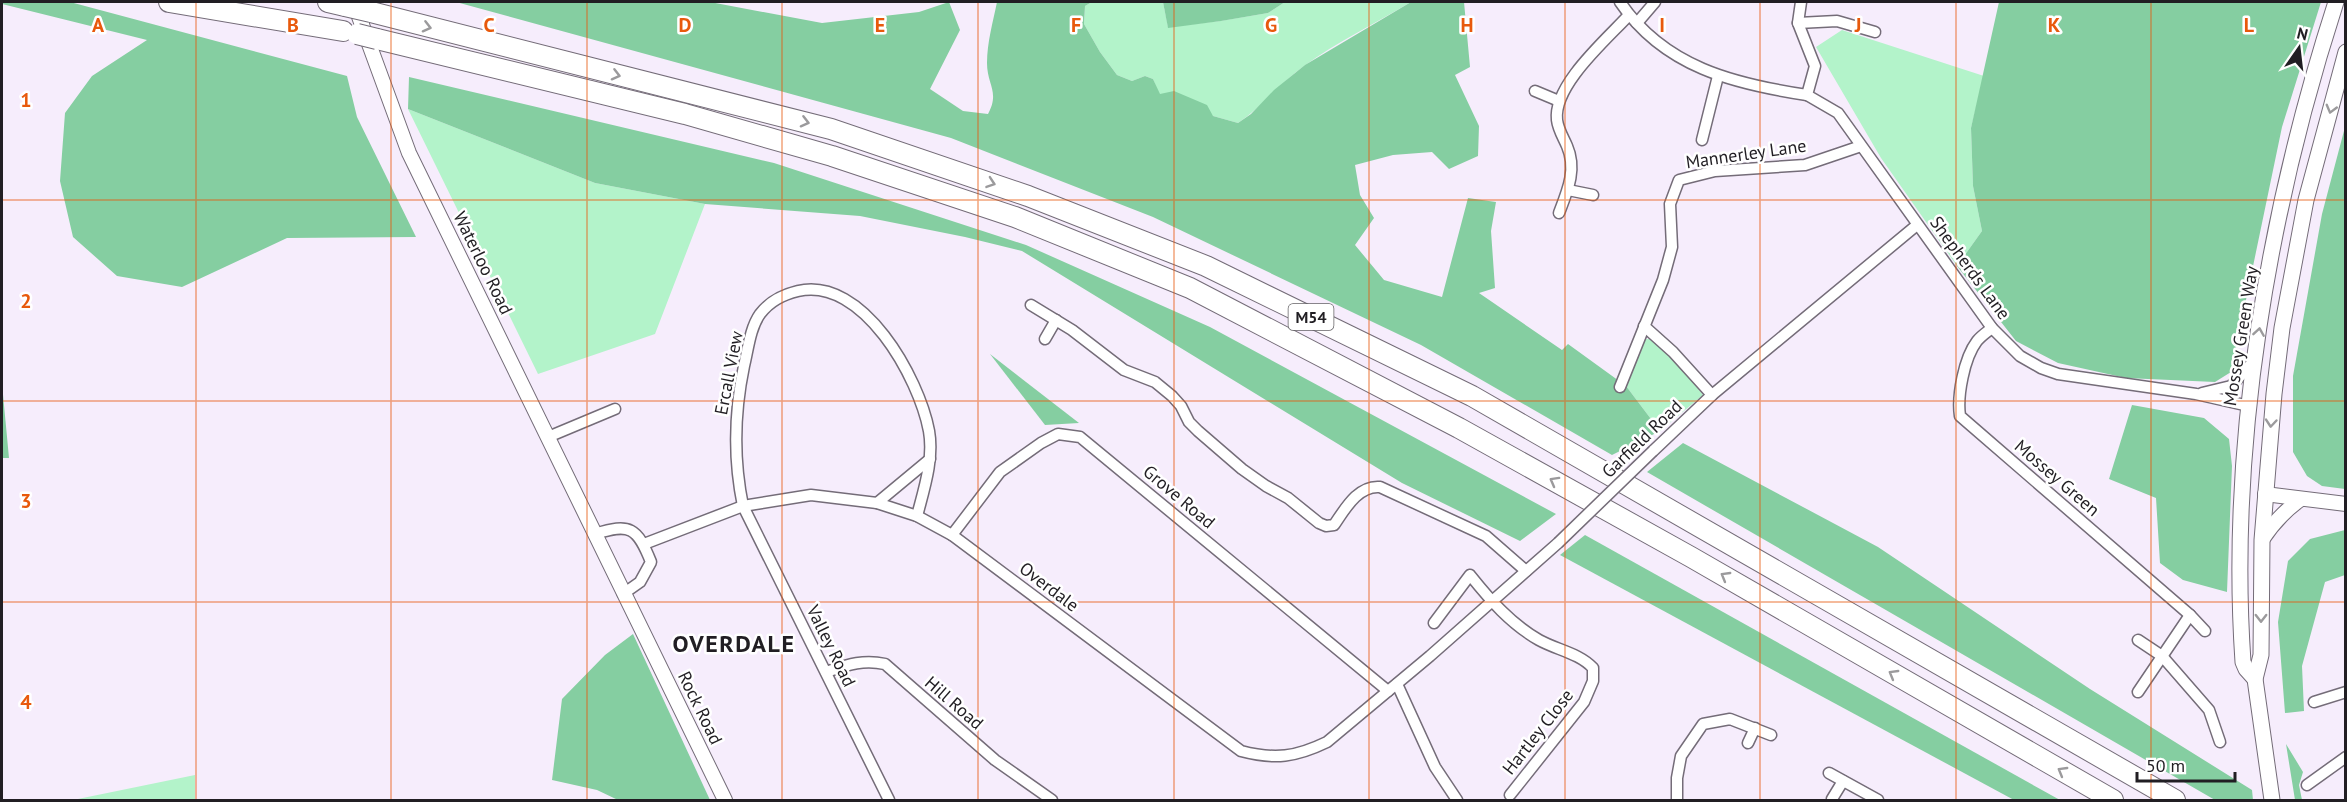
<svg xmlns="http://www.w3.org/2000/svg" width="2347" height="802" viewBox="0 0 2347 802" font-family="'PT Sans',sans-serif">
<rect width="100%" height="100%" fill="#f6edfc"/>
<g fill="#b3f3ca">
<path d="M1092,2h71l5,25 52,-6 48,-8 17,-11h126c-35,21 -74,40 -107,64 -24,17 -42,41 -66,57l-25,-7 -54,-22 -6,-15 -8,-3 -13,5 -15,-6 -17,-23 -16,-28 1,-18z"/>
<path d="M1842,30l142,46 -13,52 2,58 9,45 -25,35 -76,-108 -65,-111z"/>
<path d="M408,109l187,74 110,21 -50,130 -117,40z"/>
<path d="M1645,339h7l23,19 28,37 -43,36 -34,-45z"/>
<path d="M195,775v25h-122z"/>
</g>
<g fill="#85cea1">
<path d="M2,2h68l277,74 10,41 59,120 -129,1 -105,49 -65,-11 -44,-39 -13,-56 5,-68 27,-37 55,-36 -145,-36z"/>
<path d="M456,2h254l112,21 97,-11 30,-10 11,28 -30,59 33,22 25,3c12,-22 -1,-29 -1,-51 0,-21 6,-41 10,-61h95l-7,4 -1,18 16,28 17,23 15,6 13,-5 8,3 7,15 14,-3 33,14 6,11 25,7 13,-9 23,-24 31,-25 106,-63h53l6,65 -15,8 24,51 -1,30 -29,13 -17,-17 -39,3 -38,10 5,30 14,23 -19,27 29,35 58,17 26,-99 28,4 -5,29 4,57 -16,5 83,57 6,-6 58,42 34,45 -48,24 -191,-110 -268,-128 -202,-79z"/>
<path d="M1163,2h122l-17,11 -47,8 -53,7z"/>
<path d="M1999,2h322l-39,125 -51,245 -16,10 -89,-4 -68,-15 -42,-22 -59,-75 25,-35 -9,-45 -2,-58z"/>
<path d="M409,77l365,86 252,82 184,82 346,187 -36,27 -118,-58 -380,-232 -57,-14 -105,-21 -155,-12 -110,-21 -187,-74z"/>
<path d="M2345,127l-1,292 2,1 -1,69 -23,-3 -15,-10 -14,-24v-76l29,-162z"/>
<path d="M990,354l89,69 -34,2z"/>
<path d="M2,384l7,74h-7z"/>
<path d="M2132,405l72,13 25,21 3,27 -5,126 -44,-12 -23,-17 -4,-65 -47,-19z"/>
<path d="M1683,443l195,104 212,142 162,101 1,10h-38l-568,-328z"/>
<path d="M2345,530v45l-20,7 -23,84 2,45 -19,2 -7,-91 10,-61 22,-22z"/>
<path d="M1585,535l475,265h-46l-454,-245z"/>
<path d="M633,634l77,166h-92l-21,-10 -45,-10 10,-81 43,-44z"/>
<path d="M2286,744l17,28 -4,13 3,15h-7z"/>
</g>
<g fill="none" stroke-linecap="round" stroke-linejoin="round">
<g stroke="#746c78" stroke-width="13">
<g id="minor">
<path d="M1620,2c44,65 114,82 187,93"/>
<path d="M1801,2l-3,21 17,43 -8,29 31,18 154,215 28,28 21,12 17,6 138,20 53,12"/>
<path d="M1637,23l18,-21"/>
<path d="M1798,23l39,-2 38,11"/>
<path d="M1535,91l24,10"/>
<path d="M1702,140l16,-64"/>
<path d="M1568,190l25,5"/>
<path d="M1559,213c9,-23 18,-44 8,-67 -4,-9 -9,-17 -10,-26 -4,-35 50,-81 72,-105"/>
<path d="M1031,305l41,25 52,40 31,12 17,14 9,10 8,16 9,9 44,38 24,17 22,12 31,25 7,3 8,-1c11,-16 24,-40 46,-38l106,49 40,35"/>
<path d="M1644,326l29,26 39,43"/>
<path d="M1992,328c-5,4 -11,8 -15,13 -13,17 -20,55 -17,75l230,199 15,16"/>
<path d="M1045,339l11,-19"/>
<path d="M1620,387l43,-107 9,-33 -2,-43 9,-24 36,-9 90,-6 56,-19"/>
<path d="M2202,393l29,-7 24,-26"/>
<path d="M548,437l67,-28"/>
<path d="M1653,451l59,-56 205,-170"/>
<path d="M877,503l53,-44"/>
<path d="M595,534c35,-11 42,-7 56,28l-11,20 -17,12"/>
<path d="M952,535l48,-63 41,-29 17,-9 22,3 308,254"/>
<path d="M644,544l99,-38 68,-11 66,8 40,13 35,19 289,216c34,9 55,6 86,-9l103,-86 128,-113"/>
<path d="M1434,623l36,-48c20,25 41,49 69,65 18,10 40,13 54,28v13l-9,21 -74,93"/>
<path d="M2138,640l24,16 47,54 11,32"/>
<path d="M826,672c21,-7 37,-13 59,-8l110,96 57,40"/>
<path d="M1397,684l38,83 22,33"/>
<path d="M2138,692l52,-77"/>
<path d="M2314,702l32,-10"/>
<path d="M1748,743l7,-15"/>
<path d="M1829,773l49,27"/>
<path d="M2307,785l39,-28"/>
<path d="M1832,799l11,-18"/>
<path d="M889,800l-146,-294c-10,-48 -9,-92 1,-140 4,-16 6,-38 16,-52 10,-13 22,-19 38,-23 65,-15 121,87 131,140 5,28 -5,58 -12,85"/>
<path d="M1677,800v-22l4,-22 22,-32 27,-5 41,16"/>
</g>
</g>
<g stroke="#746c78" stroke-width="16">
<g id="tertiary">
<path d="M354,3l55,150 316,647"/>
<path d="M2265,494l81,10"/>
<path d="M2262,540c11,-17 22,-29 39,-41"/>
</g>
</g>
<g stroke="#746c78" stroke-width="17">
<g id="secondary">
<path d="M2255,679l-9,-10 -3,-7c-15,-218 26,-453 93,-660"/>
<path d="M2272,800l-17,-121 6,-24 1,-115 12,-146 8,-66 24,-128 40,-148"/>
</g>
</g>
<g stroke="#746c78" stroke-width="22">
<g id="motorway">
<path d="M169,2l174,29"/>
<path d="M328,2l17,4"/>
<path d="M371,12l460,117 197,67 178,70 266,130 703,404"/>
<path d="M377,39l308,75 147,42 183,61 175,71 269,140 232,129 422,243"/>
</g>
</g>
<use href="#minor" stroke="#fff" stroke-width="10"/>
<use href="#tertiary" stroke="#fff" stroke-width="14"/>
<use href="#secondary" stroke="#fff" stroke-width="15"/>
<use href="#motorway" stroke="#fff" stroke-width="20"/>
<g stroke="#746c78" stroke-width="13" stroke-linecap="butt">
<path id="minor-bridge" d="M1558,543l95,-92"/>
</g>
<g stroke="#746c78" stroke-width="22" stroke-linecap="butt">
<g id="motorway-bridge">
<path d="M345,6l26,6"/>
<path d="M357,34l20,5"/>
</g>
</g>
<use href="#minor-bridge" stroke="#fff" stroke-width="10"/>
<use href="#motorway-bridge" stroke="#fff" stroke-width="20"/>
</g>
<defs><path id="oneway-chevron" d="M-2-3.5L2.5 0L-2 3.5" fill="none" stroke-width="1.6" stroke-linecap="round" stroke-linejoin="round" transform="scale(1.5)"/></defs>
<g stroke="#9b9a9c">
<use href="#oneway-chevron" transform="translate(427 27) rotate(14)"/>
<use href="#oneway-chevron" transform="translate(616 75) rotate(14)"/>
<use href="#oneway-chevron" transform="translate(2331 109) rotate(105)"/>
<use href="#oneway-chevron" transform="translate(805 122) rotate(14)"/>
<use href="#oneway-chevron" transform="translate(991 183) rotate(19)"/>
<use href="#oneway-chevron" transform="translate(2259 332) rotate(-81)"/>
<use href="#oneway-chevron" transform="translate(2271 423) rotate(95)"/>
<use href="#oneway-chevron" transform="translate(1554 481) rotate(-151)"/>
<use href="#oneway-chevron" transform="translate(1725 576) rotate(-150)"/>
<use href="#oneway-chevron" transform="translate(2261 618) rotate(90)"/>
<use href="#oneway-chevron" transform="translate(1893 674) rotate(-150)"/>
<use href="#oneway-chevron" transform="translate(2062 771) rotate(-150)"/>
</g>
<path fill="none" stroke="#e8590c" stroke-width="1.5" stroke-opacity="0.55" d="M196,2v798M391,2v798M587,2v798M782,2v798M978,2v798M1174,2v798M1369,2v798M1565,2v798M1760,2v798M1956,2v798M2151,2v798M2,200h2344M2,401h2344M2,602h2344"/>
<g text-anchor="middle" stroke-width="5" stroke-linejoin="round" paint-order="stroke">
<rect fill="#fff" stroke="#646265" stroke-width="1.5" x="1288.5" y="304" width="45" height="26" rx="4.5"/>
<g font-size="16" font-weight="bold" fill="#211e23">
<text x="1311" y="323">M54</text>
</g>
<g font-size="18" fill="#211e23" stroke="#fff">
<text transform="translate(1746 154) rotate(-8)" y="6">Mannerley Lane</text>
<text transform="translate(483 263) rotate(64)" y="6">Waterloo Road</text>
<text transform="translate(1970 268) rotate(54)" y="6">Shepherds Lane</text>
<text transform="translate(2241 336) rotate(-81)" y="6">Mossey Green Way</text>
<text transform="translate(729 373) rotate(-79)" y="6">Ercall View</text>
<text transform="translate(1642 439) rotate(-44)" y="6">Garfield Road</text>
<text transform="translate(2057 478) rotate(41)" y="6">Mossey Green</text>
<text transform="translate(1179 497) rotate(40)" y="6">Grove Road</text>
<text transform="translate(1049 587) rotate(37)" y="6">Overdale</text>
<text transform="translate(831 646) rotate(64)" y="6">Valley Road</text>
<text transform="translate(954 703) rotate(41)" y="6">Hill Road</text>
<text transform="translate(700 708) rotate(64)" y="6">Rock Road</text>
<text transform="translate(1538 732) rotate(-52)" y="6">Hartley Close</text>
</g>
<g font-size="24" font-weight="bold" letter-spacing="1.5" fill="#211e23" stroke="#fff">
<text x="734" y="652">OVERDALE</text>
</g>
</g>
<g font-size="20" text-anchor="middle" font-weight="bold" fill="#e8590c" stroke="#fff" stroke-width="5" stroke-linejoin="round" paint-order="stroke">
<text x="98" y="32">A</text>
<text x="293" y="32">B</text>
<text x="489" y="32">C</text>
<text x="685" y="32">D</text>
<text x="880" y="32">E</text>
<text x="1076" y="32">F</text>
<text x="1271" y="32">G</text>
<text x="1467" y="32">H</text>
<text x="1662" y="32">I</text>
<text x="1858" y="32">J</text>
<text x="2054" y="32">K</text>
<text x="2249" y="32">L</text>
<text x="26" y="107">1</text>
<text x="26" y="308">2</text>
<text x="26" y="508">3</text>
<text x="26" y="709">4</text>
</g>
<rect width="2347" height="802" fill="none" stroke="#211e23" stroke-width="6"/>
<g transform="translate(2299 48) rotate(14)" stroke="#ffffff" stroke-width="4.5" paint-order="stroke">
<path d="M0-4.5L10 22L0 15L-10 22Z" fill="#211e23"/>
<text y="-9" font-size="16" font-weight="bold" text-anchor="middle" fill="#211e23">N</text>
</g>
<path d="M2137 772v9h98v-9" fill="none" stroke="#211e23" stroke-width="3"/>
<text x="2146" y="772" font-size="18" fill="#211e23" stroke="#ffffff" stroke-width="4.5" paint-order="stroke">50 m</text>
</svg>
